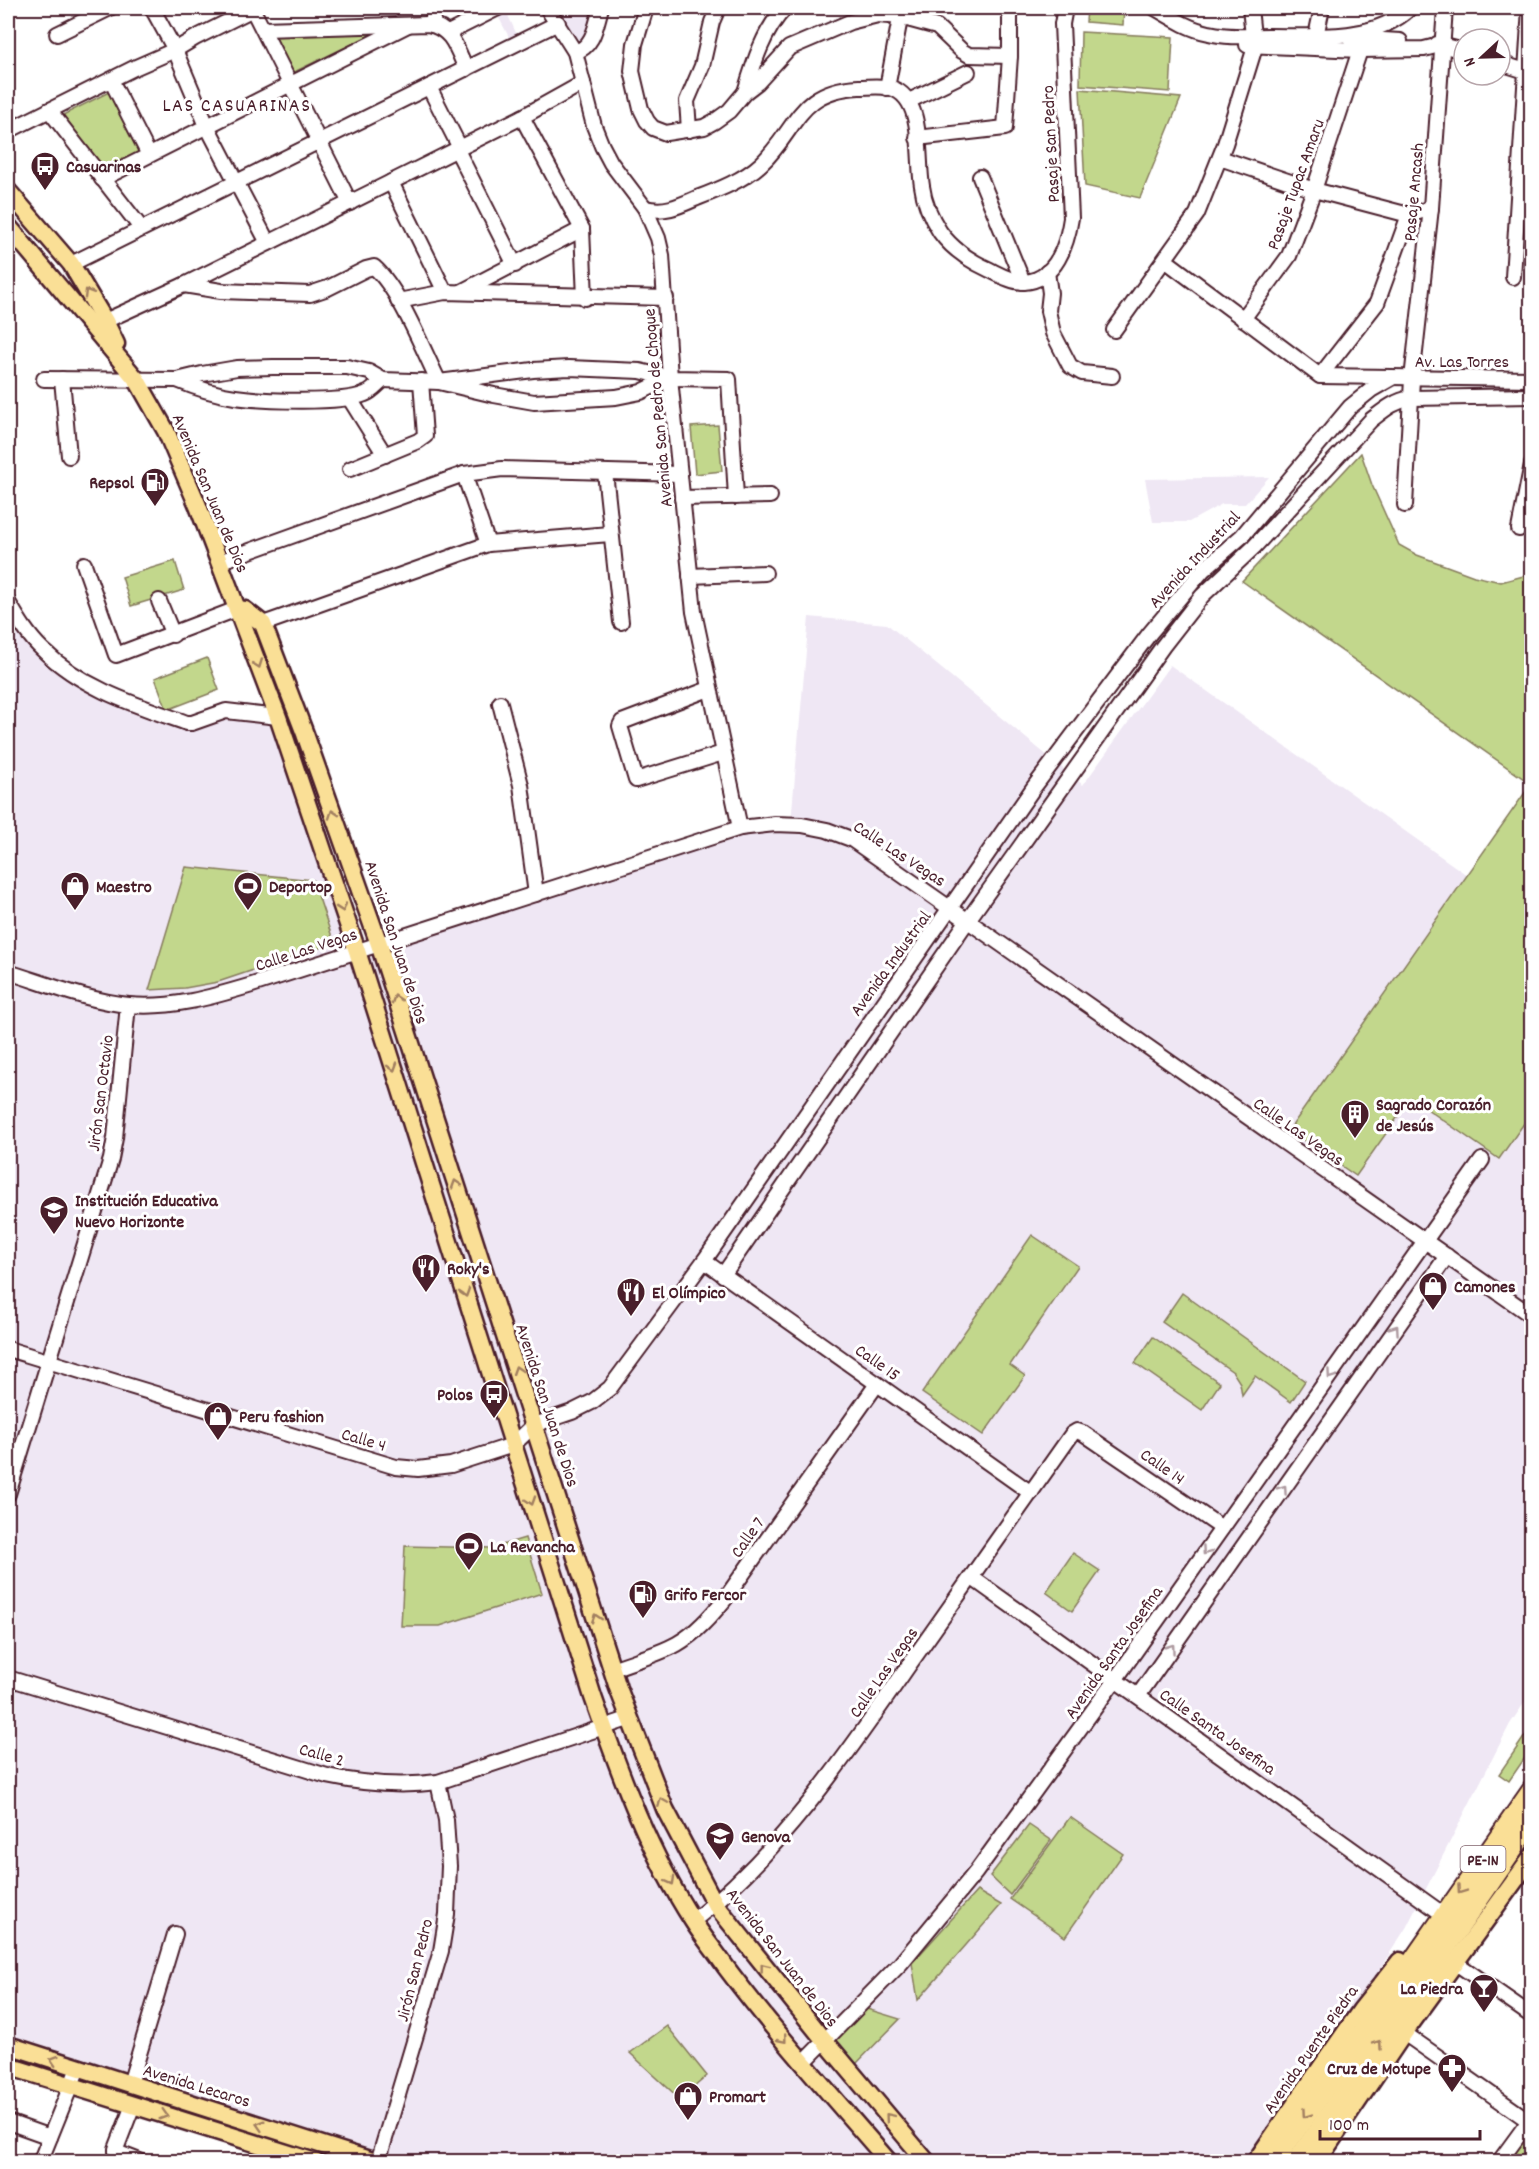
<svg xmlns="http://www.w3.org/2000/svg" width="1539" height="2169" viewBox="0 0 1539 2169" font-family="Dekko,sans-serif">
<rect width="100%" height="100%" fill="#fff"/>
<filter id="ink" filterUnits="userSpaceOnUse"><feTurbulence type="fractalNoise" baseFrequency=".0167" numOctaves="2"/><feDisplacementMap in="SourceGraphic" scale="12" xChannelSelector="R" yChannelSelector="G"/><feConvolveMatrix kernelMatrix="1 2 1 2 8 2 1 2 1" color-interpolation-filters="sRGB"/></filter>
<g filter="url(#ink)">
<g fill="#efe7f4">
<path d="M555,8h41l-8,27 -8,7z"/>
<path d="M506,11l11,24 -7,4 -12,-23z"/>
<path d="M1269,477l-24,27h-23l-33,18h-36l-8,-43z"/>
<path d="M8,595h2l28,44 62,53 86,36 41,-14 61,7 79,225 367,-117 57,-7 18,-205 78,7 196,161 87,-120 297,210 -178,255 122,-32 88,60 32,-46v581l-21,31 -104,204 -150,233h-909l-339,-105z"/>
</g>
<g fill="#c2d78c" stroke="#867b5c" stroke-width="1.5">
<path d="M1087,8h37l-1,17 -37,-3z"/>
<path d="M381,30l-91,44 -19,-39z"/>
<path d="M1081,32l92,5 -3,55 -90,-7z"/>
<path d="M1080,89l101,9 -41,100 -55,-12z"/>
<path d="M109,92l32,61 -38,20 -44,-56z"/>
<path d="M718,425l4,46 -27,3 -4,-47z"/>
<path d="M1361,453l11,32 27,60 18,10 57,21 27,6 30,-8 1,538 -33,47 -88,-61 -55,78 -67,-46 242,-346 -289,-203z"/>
<path d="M175,561l9,29 -53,16 -9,-29z"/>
<path d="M207,658l12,32 -52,20 -12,-32z"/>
<path d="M186,867l127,13 21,63 -116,39 -33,6 -36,2z"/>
<path d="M1032,1235l46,31 -68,99 15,11 -42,59 -61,-42z"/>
<path d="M1182,1293l123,88 -14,21 -36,-26 -13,19 -2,-12 -7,-11 -71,-50z"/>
<path d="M1153,1337l67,46 -18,27 -67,-47z"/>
<path d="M525,1538l17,55 -102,33h-39l4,-80 87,2z"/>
<path d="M1073,1553l27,18 -28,40 -26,-19z"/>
<path d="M1531,1727v22l-22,32 -10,-7z"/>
<path d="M1070,1817l53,37 -58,83 -55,-38z"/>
<path d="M1029,1825l22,15 -41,55 -20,-19z"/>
<path d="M977,1891l24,14 -83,95 -6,-37z"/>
<path d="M867,2009l33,10 -44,45 -22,-22z"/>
<path d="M667,2026l40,50 -27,23 -50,-46z"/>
<path d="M1531,2125v36l-31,1z"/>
</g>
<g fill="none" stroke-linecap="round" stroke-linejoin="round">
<g stroke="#4a1f2b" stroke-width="18">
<g id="minor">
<path d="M152,8l23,42 32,76 61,117"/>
<path d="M252,8l98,195"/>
<path d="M547,8l28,44 19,74 8,20 9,17 34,45 13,30 4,17 8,123 24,234 46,216"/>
<path d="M646,8l-11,36 -3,27 9,38 6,12 6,7 13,5 38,-6 11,-6 14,-10 16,-19 13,-10 31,-34 61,-26 28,-7 22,2 37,10 25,24 7,4 41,1"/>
<path d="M1155,8c17,10 34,21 54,25 19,5 40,3 60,3 45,0 106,6 141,-28"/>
<path d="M1250,8l3,28"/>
<path d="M433,25v-17"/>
<path d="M263,29l165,-5c24,4 29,25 38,45"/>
<path d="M448,33l50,-25"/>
<path d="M57,34l53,-26"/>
<path d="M1316,36l6,-28"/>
<path d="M1350,38l50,3"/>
<path d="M1437,44l27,7"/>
<path d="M1247,45l113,5 64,-1 20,-5"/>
<path d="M575,52c19,-5 21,-28 26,-44"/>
<path d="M1500,63l32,10"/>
<path d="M111,80l38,75"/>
<path d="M429,87l31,61"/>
<path d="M887,88l15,-80"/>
<path d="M745,92c9,-30 19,-62 40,-84"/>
<path d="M909,101l59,-29"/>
<path d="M49,110l92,118"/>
<path d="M522,117l60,112 3,69"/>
<path d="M689,130l-2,-29 15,-35 10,-44 6,-14"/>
<path d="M8,131l126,-63 41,-18 20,-12 58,-29"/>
<path d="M917,138l88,-10 5,-72v-48"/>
<path d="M457,150l58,115"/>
<path d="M1220,158l94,32 95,25"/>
<path d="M980,177l43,105"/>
<path d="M102,179l306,-154"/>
<path d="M391,182l54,110"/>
<path d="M645,208c20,5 34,-2 52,-10 21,-8 47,-18 64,-34 37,-35 36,-74 98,-77 10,0 22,-2 32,1 34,10 26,69 31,98 2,16 9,32 18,46 12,17 30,29 50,38 10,5 22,12 34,12 32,-2 43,-38 47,-64l-9,-194 3,-16"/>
<path d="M1165,260l155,116 212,3"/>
<path d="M71,264l487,-241"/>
<path d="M1047,272l3,21 -2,18 5,22 17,33 12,7 30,3"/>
<path d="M1513,277l17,-269"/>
<path d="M184,285l37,6 89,3 18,-6 38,-19 8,-2c26,23 49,83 65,115l55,13 40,7 82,-5 25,-5 29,-14"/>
<path d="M461,292l121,-63"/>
<path d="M398,301l47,-9 221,6"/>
<path d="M1243,319l46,-63 25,-66 46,-140"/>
<path d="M105,321l79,-36 338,-168 61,-34"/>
<path d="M1114,330l83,-116 28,-70 30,-97"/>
<path d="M1320,376l57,-73 32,-88 22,-7"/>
<path d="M44,379l133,1 25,-6 35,-6 36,-1h74l22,5 14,8 56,2 94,-12 36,-2 71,3 30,7 59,1 7,118"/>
<path d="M62,379l7,77"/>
<path d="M177,380c19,8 38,14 58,17 28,4 106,7 130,-3 7,-2 12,-9 18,-14"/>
<path d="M350,399l35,56"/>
<path d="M350,469l68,-28 7,-5 -4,-55"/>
<path d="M605,472l16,150"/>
<path d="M464,474l24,70"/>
<path d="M682,498l88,-2"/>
<path d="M1405,505l7,-126 19,-171 14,-200"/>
<path d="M1519,529l13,-65"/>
<path d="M219,562l245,-88 38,-5 178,5"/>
<path d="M84,564l32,91 121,-46"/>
<path d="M690,576l75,-3"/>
<path d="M159,601l14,34"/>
<path d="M8,602c10,17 20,34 35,48 40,39 93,55 144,73h5l34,-12 52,6"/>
<path d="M263,624l225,-80 122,-10"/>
<path d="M709,689l-87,33 -2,4 16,54 87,-27"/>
<path d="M500,703l21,82 15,109"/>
<path d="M8,972c39,12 80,29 121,33 42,4 83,-8 123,-20l488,-157 35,-4 27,1 25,5 24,9 681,477"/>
<path d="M704,1261l327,232"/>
<path d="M723,1275l245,-355 195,-274 39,-50 52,-49 117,-127c13,-10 23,-19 40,-22l121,-2"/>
<path d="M8,1349l388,118 22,2 33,-4 62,-20 21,-20 38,-13 20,-10 18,-14 94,-127 330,-474 116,-154 53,-63 39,-34 108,-129 21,-17 21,-12"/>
<path d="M8,1494l103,-335 4,-21 13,-133"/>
<path d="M971,1577l473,338"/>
<path d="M612,1669c21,-8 45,-14 65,-25 19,-11 34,-28 48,-45l152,-215"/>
<path d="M8,1678l319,98c37,8 74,11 111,6l190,-63"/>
<path d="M1138,1696l309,-440"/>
<path d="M693,1921c88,-69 153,-165 216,-256 54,-77 109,-154 163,-231l5,-3 6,2 139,95"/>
<path d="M1456,1963l76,53"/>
<path d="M1404,2033l128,90"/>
<path d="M803,2063l98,-100 75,-91 139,-192 367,-520"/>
<path d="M130,2084l45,-150"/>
<path d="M133,2105l-17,44v3l26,10"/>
<path d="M8,2122l42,15"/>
<path d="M40,2162l38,-94"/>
<path d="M378,2162l63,-211 6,-37 2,-48 -3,-46 -8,-38"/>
<path d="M1499,2162l30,-41"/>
</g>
</g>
<g stroke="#4a1f2b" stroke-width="21">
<g id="major">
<path d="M8,191l63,73 34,57 11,23"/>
<path d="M8,226l129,154 29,51 32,75 80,211 79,234 236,746c27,77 56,156 100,224 10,16 22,30 32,45 51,68 108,131 164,196"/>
<path d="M237,609l8,1 18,14 42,110 74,210 239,744 47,121 50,95 110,137 102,121"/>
<path d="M8,2045l368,117"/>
<path d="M8,2066l307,96"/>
<path d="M1255,2162l106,-152 39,-49"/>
<path d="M1317,2162l87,-129 128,-176"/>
</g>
</g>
<g stroke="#4a1f2b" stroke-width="24">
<g id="highway">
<path d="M1273,2162l259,-371"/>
<path d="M1297,2162l235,-341"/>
</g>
</g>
<use href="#minor" stroke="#fff" stroke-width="14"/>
<use href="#major" stroke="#fadf96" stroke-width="16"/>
<use href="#highway" stroke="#fadf96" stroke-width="20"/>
</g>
<defs><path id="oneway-chevron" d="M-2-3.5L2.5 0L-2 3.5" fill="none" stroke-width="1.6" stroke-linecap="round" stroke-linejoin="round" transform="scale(1.5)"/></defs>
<g stroke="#a27f60">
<use href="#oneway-chevron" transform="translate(88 293) rotate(-121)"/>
<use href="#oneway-chevron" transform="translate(258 664) rotate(70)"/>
<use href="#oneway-chevron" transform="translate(333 814) rotate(-109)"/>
<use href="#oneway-chevron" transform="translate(342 908) rotate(71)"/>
<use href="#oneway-chevron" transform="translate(396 999) rotate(-108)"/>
<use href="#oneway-chevron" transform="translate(393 1067) rotate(72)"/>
<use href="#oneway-chevron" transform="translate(456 1184) rotate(-108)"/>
<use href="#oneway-chevron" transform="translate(465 1293) rotate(72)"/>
<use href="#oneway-chevron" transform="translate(517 1370) rotate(-108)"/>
<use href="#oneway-chevron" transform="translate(531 1501) rotate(72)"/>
<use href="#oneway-chevron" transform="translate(596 1618) rotate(-108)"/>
<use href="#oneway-chevron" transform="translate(662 1802) rotate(-113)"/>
<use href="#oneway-chevron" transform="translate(671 1881) rotate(61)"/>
<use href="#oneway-chevron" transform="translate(1461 1890) rotate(125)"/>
<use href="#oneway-chevron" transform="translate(764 1967) rotate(-128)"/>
<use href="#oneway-chevron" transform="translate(783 2039) rotate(51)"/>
<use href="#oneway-chevron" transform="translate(1378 2044) rotate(-55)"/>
<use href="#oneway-chevron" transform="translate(54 2060) rotate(-162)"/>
<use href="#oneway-chevron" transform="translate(1306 2114) rotate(125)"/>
<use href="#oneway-chevron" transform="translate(164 2115) rotate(17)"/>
<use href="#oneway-chevron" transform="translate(889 2117) rotate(-130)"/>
<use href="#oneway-chevron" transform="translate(260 2125) rotate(-163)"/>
</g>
<g stroke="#ae9aa0">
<use href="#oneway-chevron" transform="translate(1395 1329) rotate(-55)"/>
<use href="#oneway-chevron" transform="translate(1331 1375) rotate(125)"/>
<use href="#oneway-chevron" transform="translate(1283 1489) rotate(-55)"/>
<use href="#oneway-chevron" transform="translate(1206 1551) rotate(125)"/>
<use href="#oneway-chevron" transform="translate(1171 1648) rotate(-55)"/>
</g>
</g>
<defs>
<g id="bus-pin" transform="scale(1.5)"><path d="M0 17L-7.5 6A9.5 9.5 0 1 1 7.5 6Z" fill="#4a1f2b" stroke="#fff"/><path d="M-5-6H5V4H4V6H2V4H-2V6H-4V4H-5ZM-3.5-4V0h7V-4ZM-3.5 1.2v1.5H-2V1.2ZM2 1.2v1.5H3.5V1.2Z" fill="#fff"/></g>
<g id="fuel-pin" transform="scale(1.5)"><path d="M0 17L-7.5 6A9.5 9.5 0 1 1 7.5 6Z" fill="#4a1f2b" stroke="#fff"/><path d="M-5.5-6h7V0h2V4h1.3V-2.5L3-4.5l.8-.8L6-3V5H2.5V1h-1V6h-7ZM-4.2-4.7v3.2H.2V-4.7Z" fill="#fff"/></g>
<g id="shop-pin" transform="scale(1.5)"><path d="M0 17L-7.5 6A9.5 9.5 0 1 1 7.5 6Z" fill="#4a1f2b" stroke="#fff"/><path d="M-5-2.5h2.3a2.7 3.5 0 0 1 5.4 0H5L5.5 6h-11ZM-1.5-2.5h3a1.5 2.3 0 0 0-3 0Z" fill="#fff"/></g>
<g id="stadium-pin" transform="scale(1.5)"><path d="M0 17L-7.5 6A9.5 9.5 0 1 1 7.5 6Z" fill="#4a1f2b" stroke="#fff"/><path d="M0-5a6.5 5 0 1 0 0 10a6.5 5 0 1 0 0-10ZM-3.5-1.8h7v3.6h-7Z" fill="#fff"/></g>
<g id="building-pin" transform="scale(1.5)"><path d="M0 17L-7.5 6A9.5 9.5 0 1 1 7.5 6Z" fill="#4a1f2b" stroke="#fff"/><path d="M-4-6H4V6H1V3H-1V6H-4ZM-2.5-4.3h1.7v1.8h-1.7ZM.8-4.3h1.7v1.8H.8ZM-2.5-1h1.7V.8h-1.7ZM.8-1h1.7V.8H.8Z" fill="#fff"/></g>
<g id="school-pin" transform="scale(1.5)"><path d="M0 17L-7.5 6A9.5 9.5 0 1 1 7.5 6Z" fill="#4a1f2b" stroke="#fff"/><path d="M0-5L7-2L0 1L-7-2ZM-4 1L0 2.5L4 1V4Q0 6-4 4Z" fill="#fff"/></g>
<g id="restaurant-pin" transform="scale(1.5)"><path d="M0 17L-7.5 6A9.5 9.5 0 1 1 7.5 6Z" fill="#4a1f2b" stroke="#fff"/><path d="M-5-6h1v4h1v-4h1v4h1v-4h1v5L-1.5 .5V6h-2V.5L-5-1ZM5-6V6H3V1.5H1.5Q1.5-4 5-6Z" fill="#fff"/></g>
<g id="bar-pin" transform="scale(1.5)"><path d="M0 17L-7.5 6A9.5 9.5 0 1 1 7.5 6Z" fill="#4a1f2b" stroke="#fff"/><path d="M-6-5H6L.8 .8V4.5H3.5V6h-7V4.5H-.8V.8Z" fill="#fff"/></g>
<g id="pharmacy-pin" transform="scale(1.5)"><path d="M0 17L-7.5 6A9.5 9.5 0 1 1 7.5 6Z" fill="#4a1f2b" stroke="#fff"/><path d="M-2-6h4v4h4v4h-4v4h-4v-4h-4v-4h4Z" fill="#fff"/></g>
</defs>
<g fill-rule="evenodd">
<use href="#bus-pin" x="45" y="166"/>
<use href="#fuel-pin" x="155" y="482"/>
<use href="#shop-pin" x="75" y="886"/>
<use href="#stadium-pin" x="248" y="886"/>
<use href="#building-pin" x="1355" y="1114"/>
<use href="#school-pin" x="54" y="1210"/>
<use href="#restaurant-pin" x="426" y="1268"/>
<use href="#shop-pin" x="1433" y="1286"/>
<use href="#restaurant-pin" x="631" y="1292"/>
<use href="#bus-pin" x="494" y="1394"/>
<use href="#shop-pin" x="218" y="1416"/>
<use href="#stadium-pin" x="469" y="1546"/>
<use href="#fuel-pin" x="643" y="1594"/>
<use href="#school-pin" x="720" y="1836"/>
<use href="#bar-pin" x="1484" y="1988"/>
<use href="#pharmacy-pin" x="1452" y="2068"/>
<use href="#shop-pin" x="688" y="2096"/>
</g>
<g text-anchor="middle" stroke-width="6" stroke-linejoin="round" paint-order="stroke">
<rect fill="#fff" stroke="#80626b" stroke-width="1.5" x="1460.5" y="1846" width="45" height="26" rx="4.5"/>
<g font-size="16" font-weight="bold" fill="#4a1f2b">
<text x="1483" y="1865">PE-1N</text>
</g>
<g font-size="18" fill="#4a1f2b" stroke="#fff">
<text transform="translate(1050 144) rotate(-93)" y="6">Pasaje San Pedro</text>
<text transform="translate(1295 184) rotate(-70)" y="6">Pasaje Tupac Amaru</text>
<text transform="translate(1413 192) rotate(-85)" y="6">Pasaje Ancash</text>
<text x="1462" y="367">Av. Las Torres</text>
<text transform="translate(657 408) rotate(-95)" y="6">Avenida San Pedro de Choque</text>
<text transform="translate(211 493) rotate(67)" y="6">Avenida San Juan de Dios</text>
<text transform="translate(1194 559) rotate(-47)" y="6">Avenida Industrial</text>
<text transform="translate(900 853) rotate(33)" y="6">Calle Las Vegas</text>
<text transform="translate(397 942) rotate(72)" y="6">Avenida San Juan de Dios</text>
<text transform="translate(306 949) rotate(-18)" y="6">Calle Las Vegas</text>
<text transform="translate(890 963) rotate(-54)" y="6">Avenida Industrial</text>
<text transform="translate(100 1093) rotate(-83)" y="6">Jirón San Octavio</text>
<text transform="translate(1299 1131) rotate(35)" y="6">Calle Las Vegas</text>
<text transform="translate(878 1362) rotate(35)" y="6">Calle 15</text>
<text transform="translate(548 1405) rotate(72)" y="6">Avenida San Juan de Dios</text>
<text transform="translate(364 1439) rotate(16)" y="6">Calle 4</text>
<text transform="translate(1163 1466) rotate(35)" y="6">Calle 14</text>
<text transform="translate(747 1537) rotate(-55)" y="6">Calle 7</text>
<text transform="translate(1113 1652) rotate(-55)" y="6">Avenida Santa Josefina</text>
<text transform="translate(883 1672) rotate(-55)" y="6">Calle Las Vegas</text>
<text transform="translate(1218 1731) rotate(35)" y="6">Calle Santa Josefina</text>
<text transform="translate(322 1754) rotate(16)" y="6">Calle 2</text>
<text transform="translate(783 1957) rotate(52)" y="6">Avenida San Juan de Dios</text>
<text transform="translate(414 1970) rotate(-76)" y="6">Jirón San Pedro</text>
<text transform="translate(1310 2049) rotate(-55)" y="6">Avenida Puente Piedra</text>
<text transform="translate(197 2085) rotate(17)" y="6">Avenida Lecaros</text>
</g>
<g font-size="18" font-weight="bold" fill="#4a1f2b" stroke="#fff" text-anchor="start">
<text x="66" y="172">Casuarinas</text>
<text x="134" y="488" text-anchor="end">Repsol</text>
<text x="96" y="892">Maestro</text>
<text x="269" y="892">Deportop</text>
<text x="1376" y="1110">Sagrado Corazón<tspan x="1376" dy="21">de Jesús</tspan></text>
<text x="75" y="1206">Institución Educativa<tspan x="75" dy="21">Nuevo Horizonte</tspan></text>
<text x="447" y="1274">Roky's</text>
<text x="1454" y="1292">Camones</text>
<text x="652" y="1298">El Olímpico</text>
<text x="473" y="1400" text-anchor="end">Polos</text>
<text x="239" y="1422">Peru fashion</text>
<text x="490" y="1552">La Revancha</text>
<text x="664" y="1600">Grifo Fercor</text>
<text x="741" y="1842">Genova</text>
<text x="1463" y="1994" text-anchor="end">La Piedra</text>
<text x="1431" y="2074" text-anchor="end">Cruz de Motupe</text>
<text x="709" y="2102">Promart</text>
</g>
<g font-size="20" letter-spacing="1.5" fill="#4a1f2b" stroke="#fff">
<text x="237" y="111">LAS CASUARINAS</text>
</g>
</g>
<rect width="1539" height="2169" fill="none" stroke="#fff" stroke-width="30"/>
<rect x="15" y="15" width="1509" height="2139" fill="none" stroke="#4a1f2b" stroke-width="2" filter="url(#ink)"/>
<g transform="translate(1482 57) rotate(248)"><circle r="28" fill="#ffffff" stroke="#b7a5aa" stroke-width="1.5"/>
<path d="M0-4.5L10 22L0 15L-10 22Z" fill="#4a1f2b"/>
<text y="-9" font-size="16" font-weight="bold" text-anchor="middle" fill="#4a1f2b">N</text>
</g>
<path d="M1320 2130v9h160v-9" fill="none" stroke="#4a1f2b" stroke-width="3"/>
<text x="1329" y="2130" font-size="18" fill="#4a1f2b" stroke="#ffffff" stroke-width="4.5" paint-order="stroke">100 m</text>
</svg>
